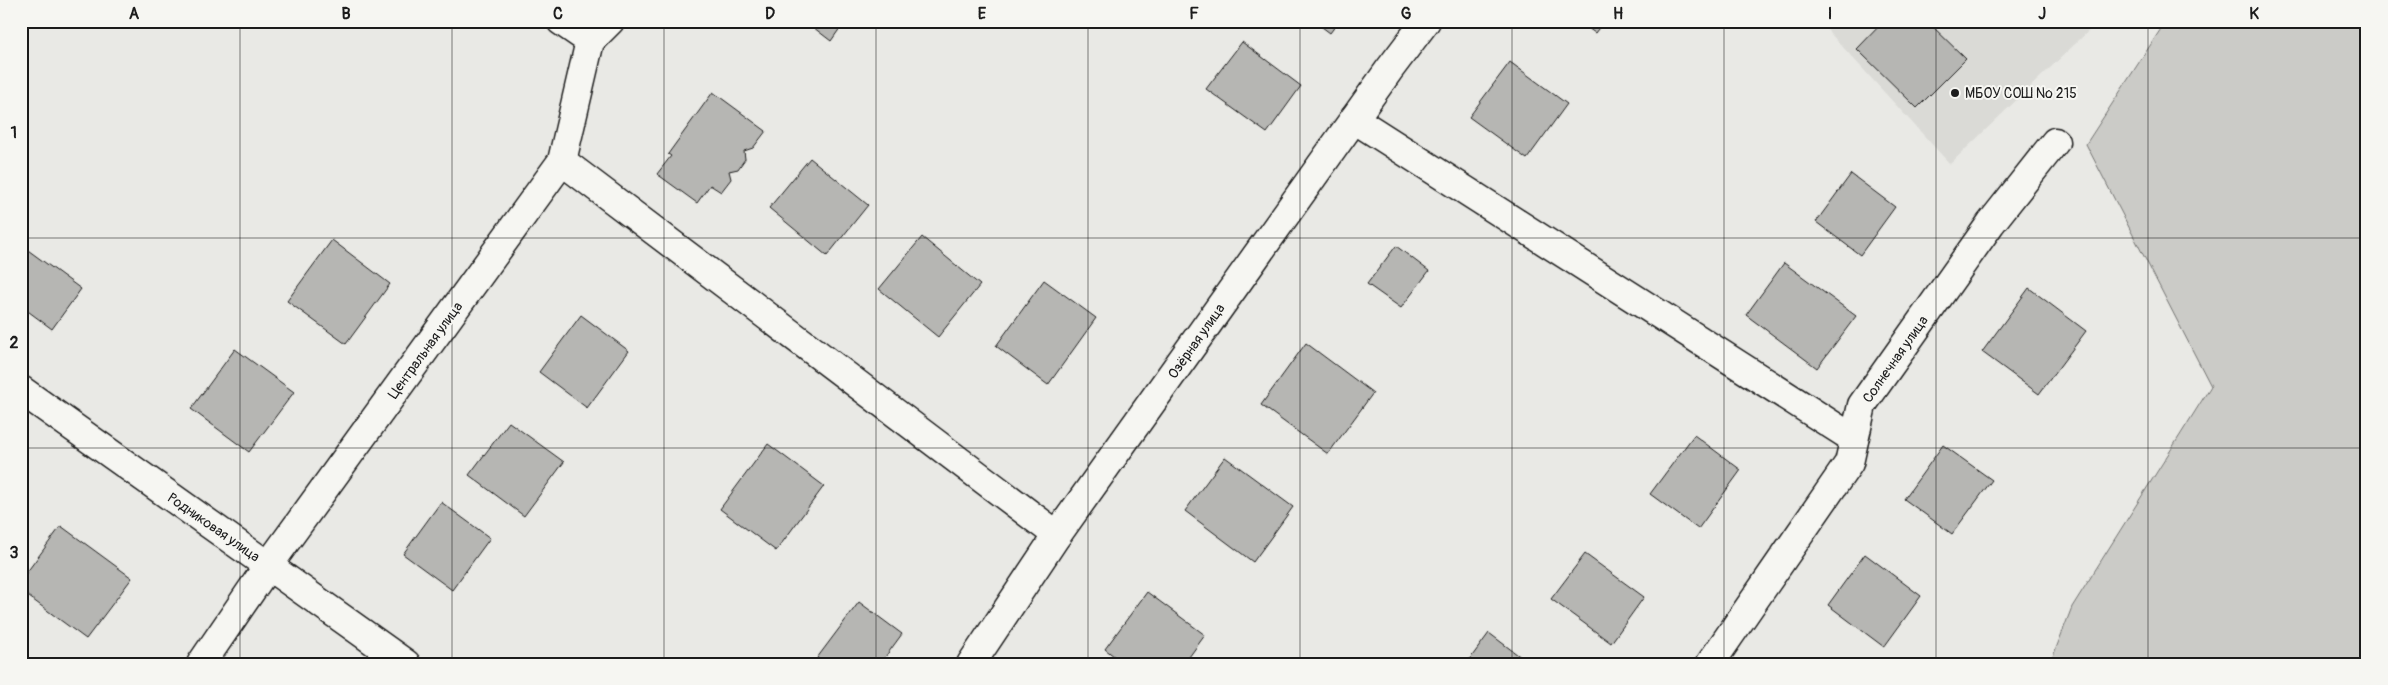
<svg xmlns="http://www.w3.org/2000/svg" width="2388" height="685" viewBox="0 0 2388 685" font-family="Pangolin,sans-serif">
<rect width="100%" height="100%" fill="#e9e9e5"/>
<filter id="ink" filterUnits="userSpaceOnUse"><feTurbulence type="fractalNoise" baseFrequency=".02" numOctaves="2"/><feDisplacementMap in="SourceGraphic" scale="10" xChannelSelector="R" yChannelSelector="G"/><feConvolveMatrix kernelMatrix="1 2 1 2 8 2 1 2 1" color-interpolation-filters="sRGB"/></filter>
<g filter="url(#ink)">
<path fill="#dadad6" d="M1819,21h280l-149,143z"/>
<path fill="#cbcbc7" stroke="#747472" d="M2166,21h201v643h-317l22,-57 139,-221 -125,-242z"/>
<g fill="#b6b6b3" stroke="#1c1c1c">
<path d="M805,21h40l-14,20z"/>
<path d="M1314,21h25l-9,12z"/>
<path d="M1578,21h26l-9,12z"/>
<path d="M1884,21h43l39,38 -49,49 -60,-59z"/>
<path d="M1242,42l59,44 -34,47 -61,-44z"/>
<path d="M1510,62l57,42 -40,55 -58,-42z"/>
<path d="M713,92l53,39 -13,17 -9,3 1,8 -7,10 -9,2 2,8 -10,13 -11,-7 -13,18 -40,-29 14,-18 -3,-2z"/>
<path d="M810,158l58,47 -41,51 -58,-48z"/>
<path d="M1851,174l44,33 -35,48 -44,-33z"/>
<path d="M922,237l58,48 -42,52 -59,-48z"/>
<path d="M332,240l58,44 -44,60 -59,-43z"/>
<path d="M21,245l60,44 -29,40 -31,-23z"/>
<path d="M1396,246l33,25 -28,37 -34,-24z"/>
<path d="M1784,263l72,53 -39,52 -71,-53z"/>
<path d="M1044,280l52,38 -48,67 -52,-39z"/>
<path d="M2029,288l57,43 -47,63 -57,-42z"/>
<path d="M581,315l48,36 -42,57 -48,-36z"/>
<path d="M1306,343l67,50 -45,61 -67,-49z"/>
<path d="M235,349l59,43 -45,60 -58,-43z"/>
<path d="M509,422l55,40 -40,54 -55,-41z"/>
<path d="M1694,435l47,35 -43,59 -48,-35z"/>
<path d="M768,444l56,42 -48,65 -56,-42z"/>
<path d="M1943,445l49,35 -40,54 -48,-35z"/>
<path d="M1225,457l68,50 -40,55 -68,-51z"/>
<path d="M441,502l49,36 -38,52 -49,-36z"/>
<path d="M61,526l71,52 -46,61 -65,-48v-11z"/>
<path d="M1585,554l59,43 -33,46 -60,-44z"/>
<path d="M1865,554l56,42 -37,51 -56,-42z"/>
<path d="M1147,592l58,43 -21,29h-60l-19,-15z"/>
<path d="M859,602l43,32 -22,30h-55l-8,-6z"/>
<path d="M1489,633l41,31 -63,-1z"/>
<path d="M1805,659l7,5h-11z"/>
</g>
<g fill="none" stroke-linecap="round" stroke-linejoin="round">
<g stroke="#1c1c1c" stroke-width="31">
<g id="minor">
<path d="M561,21l29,20"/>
<path d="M1354,119l500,320"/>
<path d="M562,161l495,374"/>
<path d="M21,390l385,274"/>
<path d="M201,664l67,-98 294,-405 28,-120 20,-20"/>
<path d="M971,664l86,-129 332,-465 37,-49"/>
<path d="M1710,664l139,-201 13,-58 129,-182 64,-81"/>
</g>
</g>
<use href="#minor" stroke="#f6f6f2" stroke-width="28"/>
</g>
</g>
<path fill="none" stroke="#1c1c1c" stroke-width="1" stroke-opacity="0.55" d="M240,21v643M452,21v643M664,21v643M876,21v643M1088,21v643M1300,21v643M1512,21v643M1724,21v643M1936,21v643M2148,21v643M21,238h2346M21,448h2346"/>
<circle fill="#1c1c1c" stroke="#f6f6f2" stroke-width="2" cx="1955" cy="93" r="5"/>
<g text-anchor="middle" stroke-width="4" stroke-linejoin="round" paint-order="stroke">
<g font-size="14" fill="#1c1c1c" stroke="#f6f6f2" text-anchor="start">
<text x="1965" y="98">МБОУ СОШ № 215</text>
</g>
<g font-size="14" fill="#1c1c1c" stroke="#f6f6f2">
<text transform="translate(1196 341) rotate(-55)" y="5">Озёрная улица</text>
<text transform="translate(425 350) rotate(-54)" y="5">Центральная улица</text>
<text transform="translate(1895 359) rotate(-55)" y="5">Солнечная улица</text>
<text transform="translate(214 527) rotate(35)" y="5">Родниковая улица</text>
</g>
</g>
<rect width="2388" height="685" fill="none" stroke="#f6f6f2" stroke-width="55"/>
<rect x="28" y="28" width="2332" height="630" fill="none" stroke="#1c1c1c" stroke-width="2"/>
<g font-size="16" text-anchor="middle" font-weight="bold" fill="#1c1c1c">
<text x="134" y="19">A</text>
<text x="346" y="19">B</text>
<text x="558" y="19">C</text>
<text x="770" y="19">D</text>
<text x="982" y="19">E</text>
<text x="1194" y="19">F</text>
<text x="1406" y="19">G</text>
<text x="1618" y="19">H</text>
<text x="1830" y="19">I</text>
<text x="2042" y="19">J</text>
<text x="2254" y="19">K</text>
<text x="14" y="138">1</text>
<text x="14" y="348">2</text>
<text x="14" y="558">3</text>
</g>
</svg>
